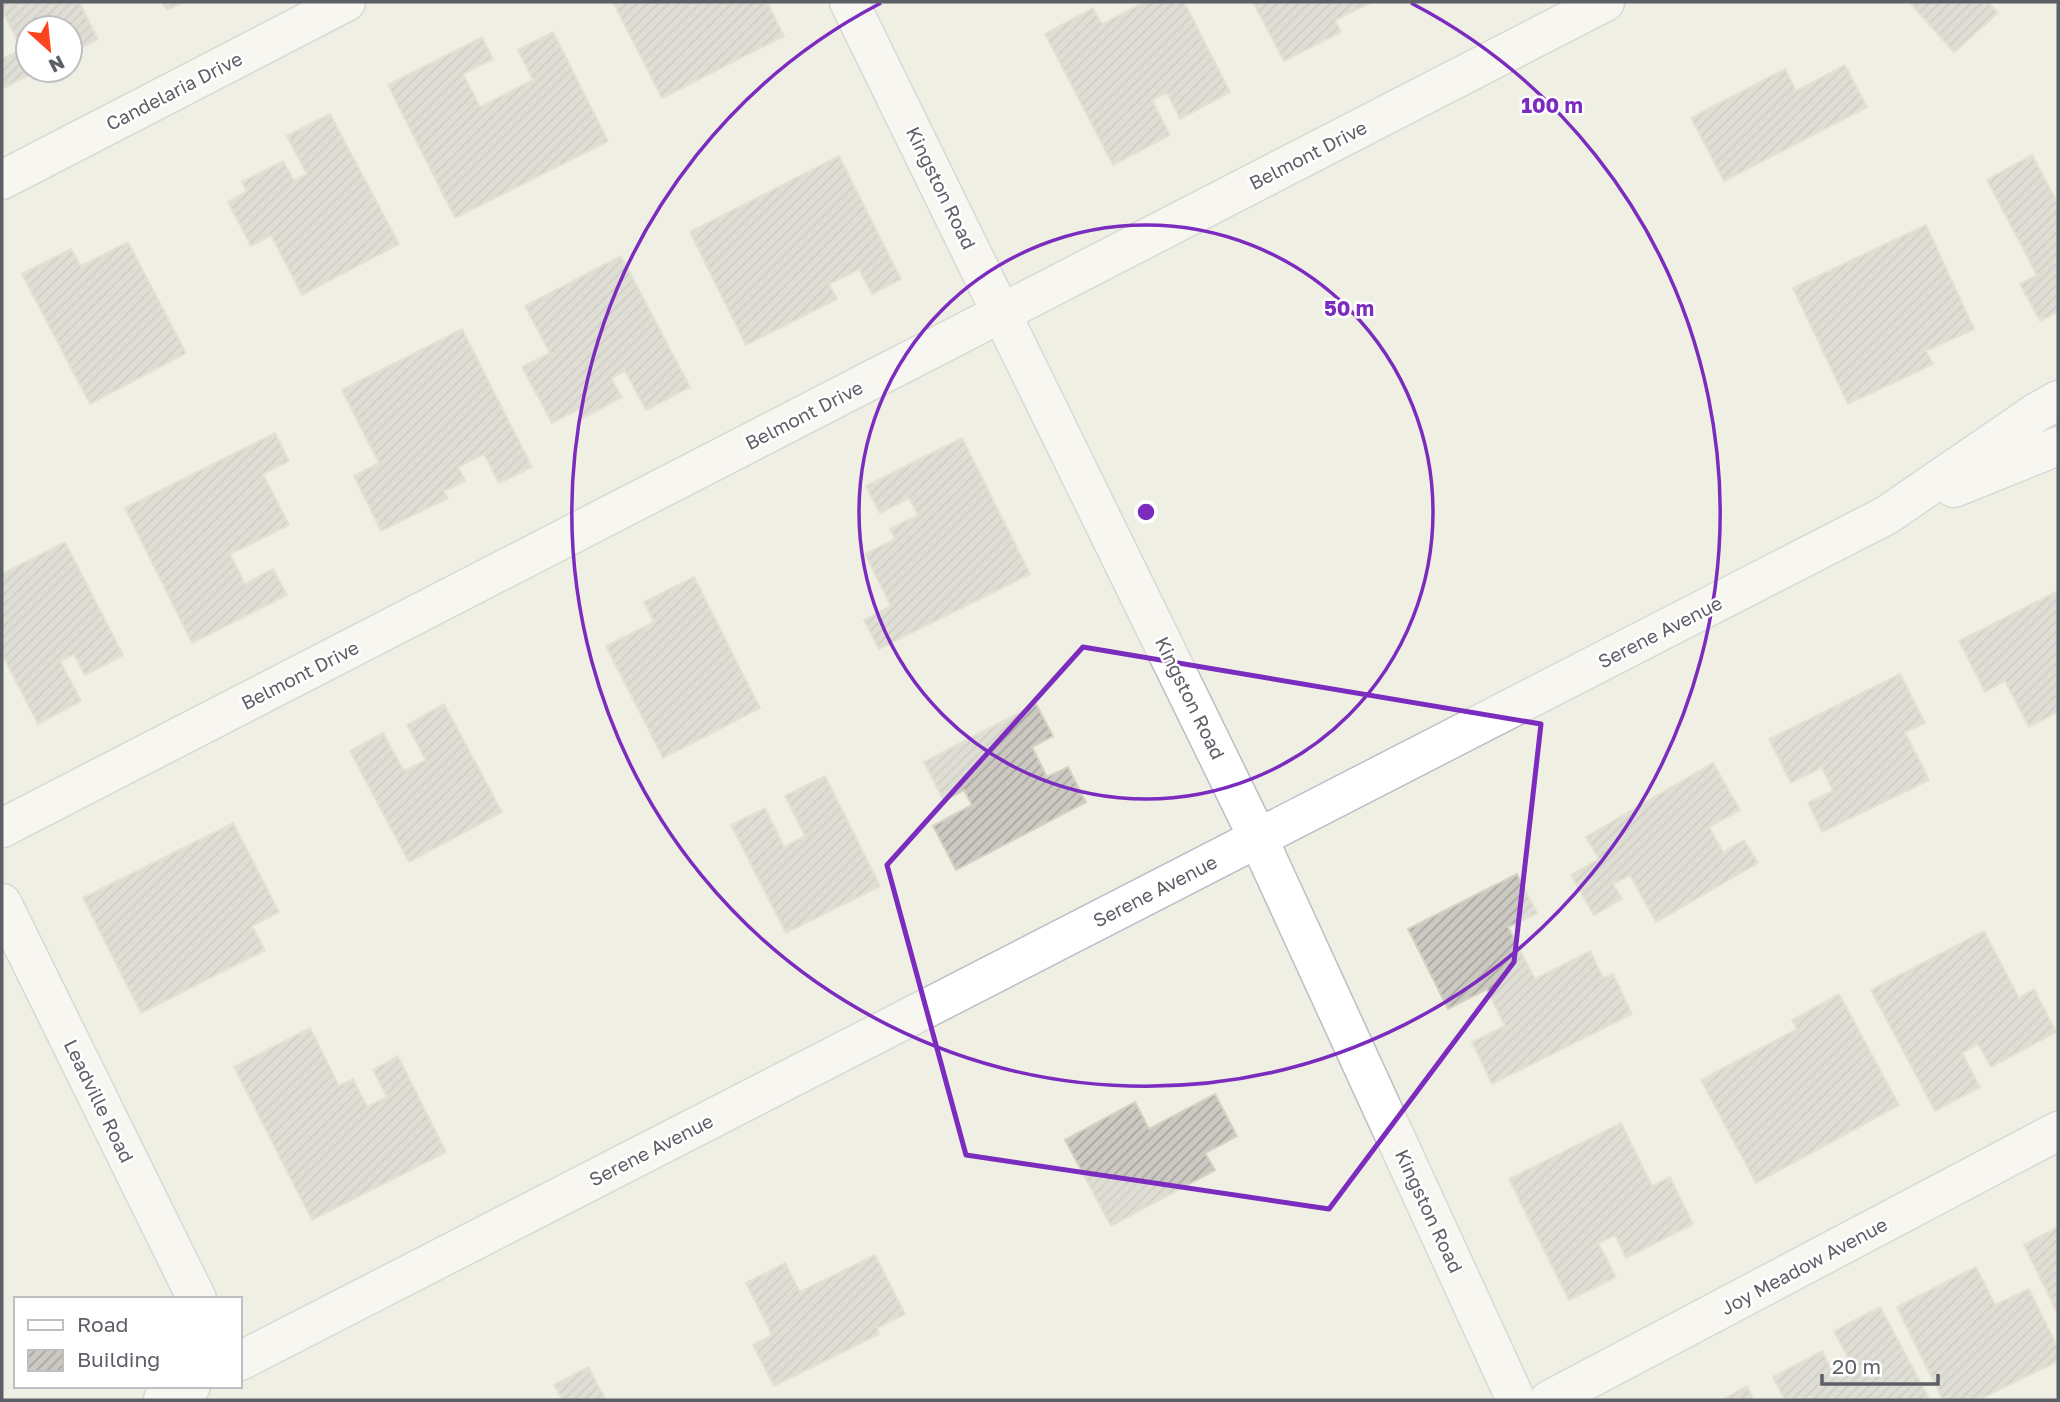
<svg xmlns="http://www.w3.org/2000/svg" width="2060" height="1402" viewBox="0 0 2060 1402" font-family="'Golos Text',sans-serif">
<defs>
<pattern id="building-hatch" width="6" height="6" patternUnits="userSpaceOnUse" patternTransform="scale(1.75)"><rect width="6" height="6" fill="#cbc9c1"/><path d="M-1 1l2-2M0 6l6-6M5 7l2-2" fill="none" stroke="#a8a6a1"/></pattern>
</defs>
<rect width="100%" height="100%" fill="#f0efe4"/>
<g fill="url(#building-hatch)" stroke="#d6d1c1" stroke-width="2">
<path d="M2,2h77l19,37 -28,15v-26h-42v42h10l-34,18 -2,-5v-24l20,-10 -17,-33 -3,2z"/>
<path d="M162,2h22l-17,8z"/>
<path d="M613,2h154l17,34 -122,62z"/>
<path d="M1145,2h39l46,90 -50,27 -13,-26 -15,7 18,35 -57,30 -68,-131 48,-26 9,16z"/>
<path d="M1253,2h119l-37,18 6,12 -57,29z"/>
<path d="M1914,2h74l10,11 -44,39 -43,-48z"/>
<path d="M553,32l55,109 -153,77 -67,-133 94,-48 11,22 -30,15 17,33 53,-27 -15,-30z"/>
<path d="M1845,65l22,42 -143,74 -33,-63 94,-49 11,22z"/>
<path d="M330,114l69,130 -97,51 -31,-60 -20,11 -23,-44 19,-11 -5,-9 41,-21 11,20 13,-7 -20,-38z"/>
<path d="M2032,155l26,49v108l-18,9 -20,-37 17,-9 -50,-95z"/>
<path d="M839,156l62,123 -29,15 -13,-25 -30,15 8,15 -91,46 -56,-113z"/>
<path d="M1926,225l48,104 -48,22 7,13 -85,40 -55,-116z"/>
<path d="M128,242l58,111 -96,51 -68,-130 49,-25 10,17z"/>
<path d="M621,256l69,131 -44,23 -21,-39 -14,7 11,19 -39,21 -4,-9 -27,14 -30,-56 28,-14 -25,-47z"/>
<path d="M462,329l70,138 -33,16 -15,-29 -26,13 7,14 -21,10 4,7 -67,33 -27,-55 25,-13 -37,-73z"/>
<path d="M275,433l14,28 -26,13 26,51 -59,29 15,30 28,-15 14,26 -95,48 -67,-135z"/>
<path d="M962,438l68,136 -151,75 -15,-29 27,-14 -26,-52 30,-15 -5,-10 28,-14 -9,-17 -29,15 -14,-27z"/>
<path d="M65,542l58,113 -38,20 -11,-21 -14,7 21,40 -43,23 -36,-70v-80z"/>
<path d="M694,577l66,131 -97,50 -57,-112 48,-24 -10,-20z"/>
<path d="M2058,591v121l-29,15 -24,-46 -20,11 -26,-51z"/>
<path d="M1900,674l25,49 -20,9 24,48 -107,52 -14,-29 25,-12 -11,-24 -31,16 -22,-44z"/>
<path d="M444,704l58,108 -93,50 -59,-111 33,-18 21,38 22,-11 -19,-35z"/>
<path d="M1036,704l17,32 -21,11 15,30 21,-10 18,35 -130,68 -23,-44 39,-21 -8,-15 -20,11 -20,-39z"/>
<path d="M1713,763l27,47 -31,17 14,25 21,-12 14,23 -102,59 -26,-47 -17,9 9,15 -28,16 -23,-40 28,-16 -13,-22z"/>
<path d="M825,776l55,110 -94,47 -55,-108 34,-17 19,39 21,-11 -20,-40z"/>
<path d="M233,823l46,89 -27,14 13,24 -124,63 -58,-115z"/>
<path d="M1517,874l20,39 -29,14 27,52 55,-28 13,27 10,-4 19,40 -140,70 -20,-42 33,-16 -18,-37 -39,20 -40,-80z"/>
<path d="M1984,931l35,67 15,-9 22,43 -65,35 -13,-23 -16,9 18,34 -45,24 -64,-121z"/>
<path d="M1839,994l60,111 -143,78 -55,-103 96,-51 -5,-9z"/>
<path d="M310,1028l29,58 14,-7 14,28 20,-10 -14,-27 25,-14 48,96 -134,68 -78,-153z"/>
<path d="M1215,1094l22,42 -32,17 10,17 -104,56 -46,-86 70,-38 14,27z"/>
<path d="M1621,1123l31,63 18,-9 23,47 -67,34 -11,-23 -17,8 18,34 -47,23 -60,-121z"/>
<path d="M2058,1227v87l-34,-69z"/>
<path d="M875,1255l30,59 -28,14 2,6 -105,52 -21,-41 19,-10 -26,-52 39,-20 15,29z"/>
<path d="M1976,1267l19,38 34,-16 29,59v13l-80,39h-35l-46,-93z"/>
<path d="M1880,1307l50,93h-145l-12,-23 49,-26 10,20 18,-10 -16,-30z"/>
<path d="M588,1367l18,33h-43l-9,-15z"/>
<path d="M1747,1386l7,14h-32z"/>
</g>
<g fill="none" stroke-linecap="round" stroke-linejoin="round">
<g stroke="#bcbec4" stroke-width="41">
<g id="street">
<path d="M849,2l409,836 258,562"/>
<path d="M2,180l344,-178"/>
<path d="M2,828l1603,-826"/>
<path d="M2,903l195,396"/>
<path d="M1549,1400l509,-269"/>
</g>
</g>
<g stroke="#bcbfc7" stroke-width="41">
<g id="secondary">
<path d="M1954,488l104,-42"/>
<path d="M240,1361l1647,-846 150,-103 21,-12"/>
<path d="M163,1400l28,-14"/>
</g>
</g>
<use href="#street" stroke="#fff" stroke-width="38"/>
<use href="#secondary" stroke="#fff" stroke-width="38"/>
</g>
<path d="M0 0H2060V1402H0ZM1083,647l458,77 -27,238 -185,247 -363,-54 -79,-290z" fill="#f0efe4" fill-opacity=".55" fill-rule="evenodd"/>
<path fill="none" stroke="#7b2cbf" stroke-width="5" stroke-linejoin="round" d="M1083,647l458,77 -27,238 -185,247 -363,-54 -79,-290z"/>
<g fill="none" stroke="#7b2cbf" stroke-width="3.5">
<circle cx="1146" cy="512" r="287"/>
<path d="M1411 3A574 574 0 1 1 881 3"/>
</g>
<g text-anchor="middle" stroke-width="5" stroke-linejoin="round" paint-order="stroke">
<g font-size="19" fill="#5c5f66" stroke="#fff">
<text transform="translate(174 91) rotate(-27)" y="7">Candelaria Drive</text>
<text transform="translate(1308 155) rotate(-27)" y="7">Belmont Drive</text>
<text transform="translate(941 188) rotate(64)" y="7">Kingston Road</text>
<text transform="translate(804 415) rotate(-27)" y="7">Belmont Drive</text>
<text transform="translate(1660 632) rotate(-27)" y="7">Serene Avenue</text>
<text transform="translate(300 675) rotate(-27)" y="7">Belmont Drive</text>
<text transform="translate(1190 698) rotate(64)" y="7">Kingston Road</text>
<text transform="translate(1155 891) rotate(-27)" y="7">Serene Avenue</text>
<text transform="translate(99 1101) rotate(64)" y="7">Leadville Road</text>
<text transform="translate(651 1150) rotate(-27)" y="7">Serene Avenue</text>
<text transform="translate(1429 1211) rotate(65)" y="7">Kingston Road</text>
<text transform="translate(1804 1266) rotate(-28)" y="7">Joy Meadow Avenue</text>
</g>
</g>
<circle cx="1146" cy="512" r="10" fill="#7b2cbf" stroke="#fff" stroke-width="3.5"/>
<g font-size="21" text-anchor="middle" font-weight="bold" fill="#7b2cbf" stroke="#fff" stroke-width="5" stroke-linejoin="round" paint-order="stroke">
<text x="1552" y="113">100 m</text>
<text x="1349" y="316">50 m</text>
</g>
<rect width="2060" height="1402" fill="none" stroke="#5c5f66" stroke-width="7"/>
<rect x="14" y="1297" width="228" height="91" fill="#ffffff" stroke="#bebfc2" stroke-width="2"/>
<rect x="28" y="1320" width="35" height="10" fill="#ffffff" stroke="#bebfc2" stroke-width="2"/>
<text x="77" y="1332" font-size="21" fill="#5c5f66">Road</text>
<rect x="28" y="1350" width="35" height="21" fill="url(#building-hatch)" stroke="#bebfc2" stroke-width="2"/>
<text x="77" y="1367" font-size="21" fill="#5c5f66">Building</text>
<g transform="translate(49 49) rotate(153)"><circle r="33" fill="#ffffff" stroke="#bebfc2" stroke-width="2"/>
<path d="M0-5L12 26L0 18L-12 26Z" fill="#fc451e"/>
<text y="-10" font-size="19" font-weight="bold" text-anchor="middle" fill="#5c5f66">N</text>
</g>
<path d="M1822 1374v10h116v-10" fill="none" stroke="#5c5f66" stroke-width="3.5"/>
<text x="1832" y="1374" font-size="21" fill="#5c5f66" stroke="#ffffff" stroke-width="5" paint-order="stroke">20 m</text>
</svg>
